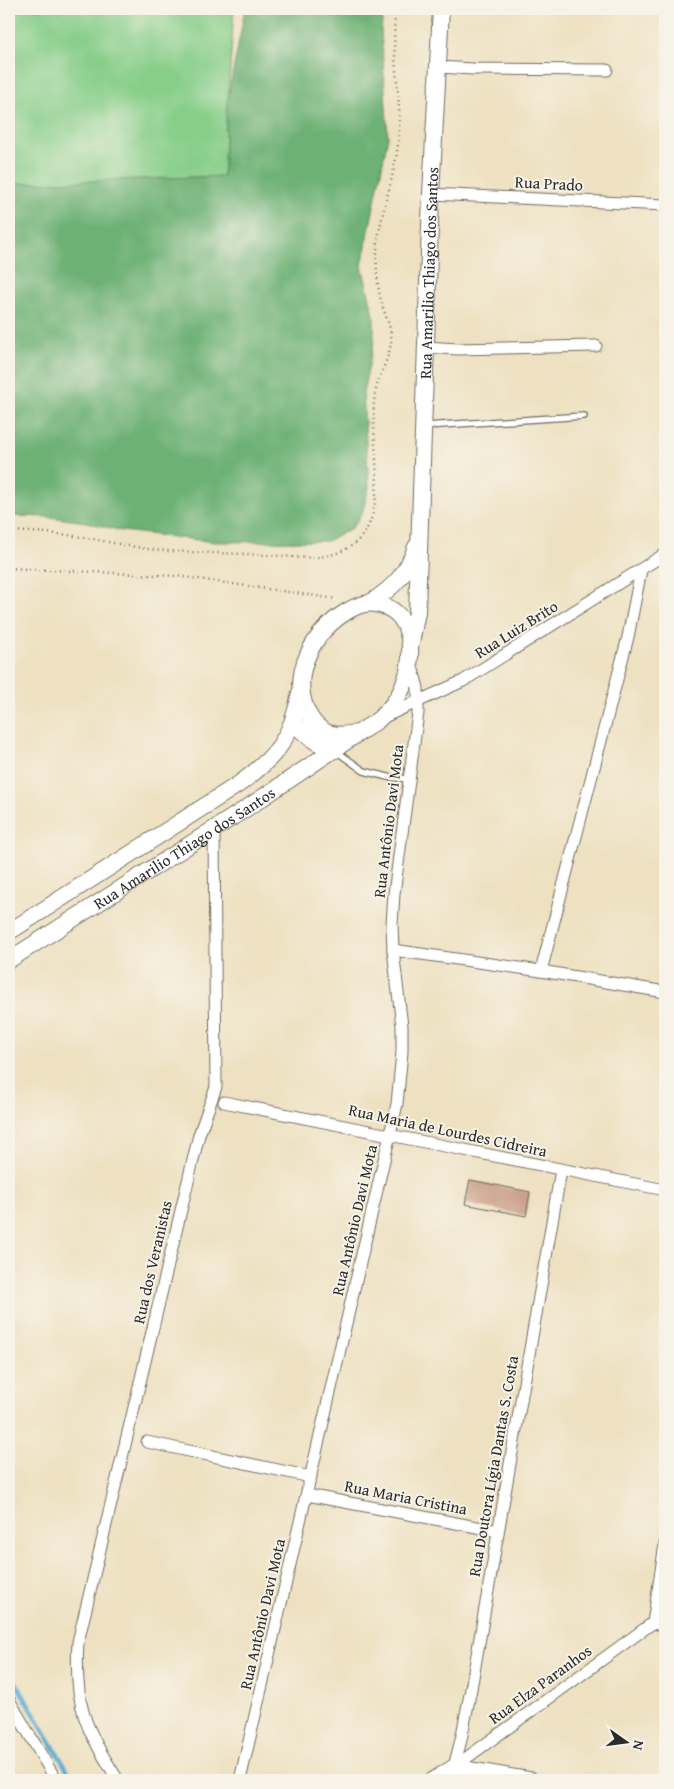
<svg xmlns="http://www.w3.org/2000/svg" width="674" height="1789" viewBox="0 0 674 1789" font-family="'Gentium Book Plus',serif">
<rect width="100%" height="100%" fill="#f7f3e8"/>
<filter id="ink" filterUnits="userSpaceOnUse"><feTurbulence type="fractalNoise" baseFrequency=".02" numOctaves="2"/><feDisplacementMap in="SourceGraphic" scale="10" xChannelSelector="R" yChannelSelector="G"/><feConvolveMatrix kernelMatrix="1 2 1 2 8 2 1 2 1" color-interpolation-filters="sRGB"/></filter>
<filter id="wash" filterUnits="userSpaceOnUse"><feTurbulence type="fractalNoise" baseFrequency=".0096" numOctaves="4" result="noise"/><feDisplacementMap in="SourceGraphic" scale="20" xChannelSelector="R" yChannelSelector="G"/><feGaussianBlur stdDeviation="1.12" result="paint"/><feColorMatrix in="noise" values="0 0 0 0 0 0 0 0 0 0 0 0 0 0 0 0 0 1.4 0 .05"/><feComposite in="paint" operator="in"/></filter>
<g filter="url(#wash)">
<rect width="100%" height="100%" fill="#eee1c1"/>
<path fill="#87ce89" stroke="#597c5a" d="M9,9h225l-11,167 -214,8z"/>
<path fill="#6db175" stroke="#4c6e50" d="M245,9h139l-3,21 7,107 -26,129 12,49v27l-11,51 6,94 -7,27 -10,14 -25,13 -112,1 -93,-11 -36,-9 -37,-5 -40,-1v-332l214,-8 4,-73z"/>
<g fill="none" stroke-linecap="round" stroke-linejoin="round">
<path stroke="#5baed6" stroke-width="4.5" d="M9,1671l64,109"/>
</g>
<g id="blocks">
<path fill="#c99d88" d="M470,1180l60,12 -4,24 -61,-12z"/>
</g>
</g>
<g filter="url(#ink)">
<use href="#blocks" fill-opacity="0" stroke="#6f6b60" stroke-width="1"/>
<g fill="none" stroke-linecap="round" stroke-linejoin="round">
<g stroke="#6f6b60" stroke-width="8">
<g id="service">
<path d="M425,426l159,-10"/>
<path d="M336,751l28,20 24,6 21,2"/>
</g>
</g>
<g stroke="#6f6b60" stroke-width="13">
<g id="minor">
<path d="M438,67l35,2 134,1"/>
<path d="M431,194l234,11"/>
<path d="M425,347l33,2 138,-3"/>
<path d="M386,716l77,-35 202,-127"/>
<path d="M393,950l148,21 124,21"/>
<path d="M541,971l87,-334 13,-67"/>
<path d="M224,1102c147,28 294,60 441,88"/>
<path d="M147,1442l164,35"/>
<path d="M307,1495l191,36"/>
<path d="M665,1544l-12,79 12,3"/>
<path d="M9,1700l47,80"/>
<path d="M454,1767l7,-27 10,-51 90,-519"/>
<path d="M454,1767l211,-153"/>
<path d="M118,1780c-33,-52 -44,-74 -40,-138l121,-507 17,-48 -2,-258"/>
<path d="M240,1780l157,-676 5,-52v-26l-9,-76 -1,-26 2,-30 24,-181v-25l-7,-25"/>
</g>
</g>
<g stroke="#6f6b60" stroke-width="17">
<path id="tertiary" d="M433,1780l21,-13 77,13"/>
</g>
<g stroke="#6f6b60" stroke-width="18">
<g id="secondary">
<path d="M370,603c24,-16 36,-28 46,-56"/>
<path id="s1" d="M411,643l6,-31 14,-418 10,-185"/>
<path d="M293,722c15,15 21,21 42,28"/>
<path d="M9,932l230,-148c36,-26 53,-46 61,-91"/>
<path id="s2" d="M9,960l241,-154 128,-86c9,-8 18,-18 23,-29 15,-30 15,-82 -26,-87 -10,-2 -21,3 -29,8 -32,20 -55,59 -40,97 5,12 12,22 26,25 8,2 18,0 26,-1"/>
</g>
</g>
<g stroke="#6f6b60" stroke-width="2.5" stroke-dasharray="1 4" stroke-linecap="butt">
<path d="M9,531c24,1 48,2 72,6 25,4 50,10 75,13 36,3 73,3 109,5 22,1 50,6 72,-2 63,-22 30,-111 38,-159 3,-20 18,-40 16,-60 -1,-10 -7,-21 -9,-30 -5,-18 -6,-36 -5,-54 3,-41 21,-79 22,-120 2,-40 -9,-80 -3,-121"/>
<path d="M9,568l168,8 160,23"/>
</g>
<use href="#service" stroke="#fff" stroke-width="5.5"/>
<use href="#minor" stroke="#fff" stroke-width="11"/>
<use href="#tertiary" stroke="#fff" stroke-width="15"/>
<use href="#secondary" stroke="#fff" stroke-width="16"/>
</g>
</g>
<g text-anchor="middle" stroke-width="4" stroke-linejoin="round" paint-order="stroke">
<g font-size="16" fill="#2b2b2b" stroke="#f7f3e8">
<text transform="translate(549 183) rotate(3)" y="6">Rua Prado</text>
<text dy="6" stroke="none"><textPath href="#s1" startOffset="371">Rua Amarilio Thiago dos Santos</textPath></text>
<text transform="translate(516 629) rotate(-32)" y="6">Rua Luiz Brito</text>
<text transform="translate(388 821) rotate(-83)" y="6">Rua Antônio Davi Mota</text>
<text dy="6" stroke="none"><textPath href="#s2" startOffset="208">Rua Amarilio Thiago dos Santos</textPath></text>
<text transform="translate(448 1130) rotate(12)" y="6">Rua Maria de Lourdes Cidreira</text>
<text transform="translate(354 1220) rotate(-77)" y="6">Rua Antônio Davi Mota</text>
<text transform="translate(152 1262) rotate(-77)" y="6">Rua dos Veranistas</text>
<text transform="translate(493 1466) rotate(-80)" y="6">Rua Doutora Lígia Dantas S. Costa</text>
<text transform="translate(406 1497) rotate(11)" y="6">Rua Maria Cristina</text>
<text transform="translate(262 1614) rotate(-77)" y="6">Rua Antônio Davi Mota</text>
<text transform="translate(540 1684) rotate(-36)" y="6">Rua Elza Paranhos</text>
</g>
</g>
<rect width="674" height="1789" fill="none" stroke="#f7f3e8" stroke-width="30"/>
<g transform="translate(626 1742) rotate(104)" stroke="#f7f3e8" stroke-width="4" paint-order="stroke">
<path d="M0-4L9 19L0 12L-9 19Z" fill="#2b2b2b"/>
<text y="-8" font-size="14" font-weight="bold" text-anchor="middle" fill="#2b2b2b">N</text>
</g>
</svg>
